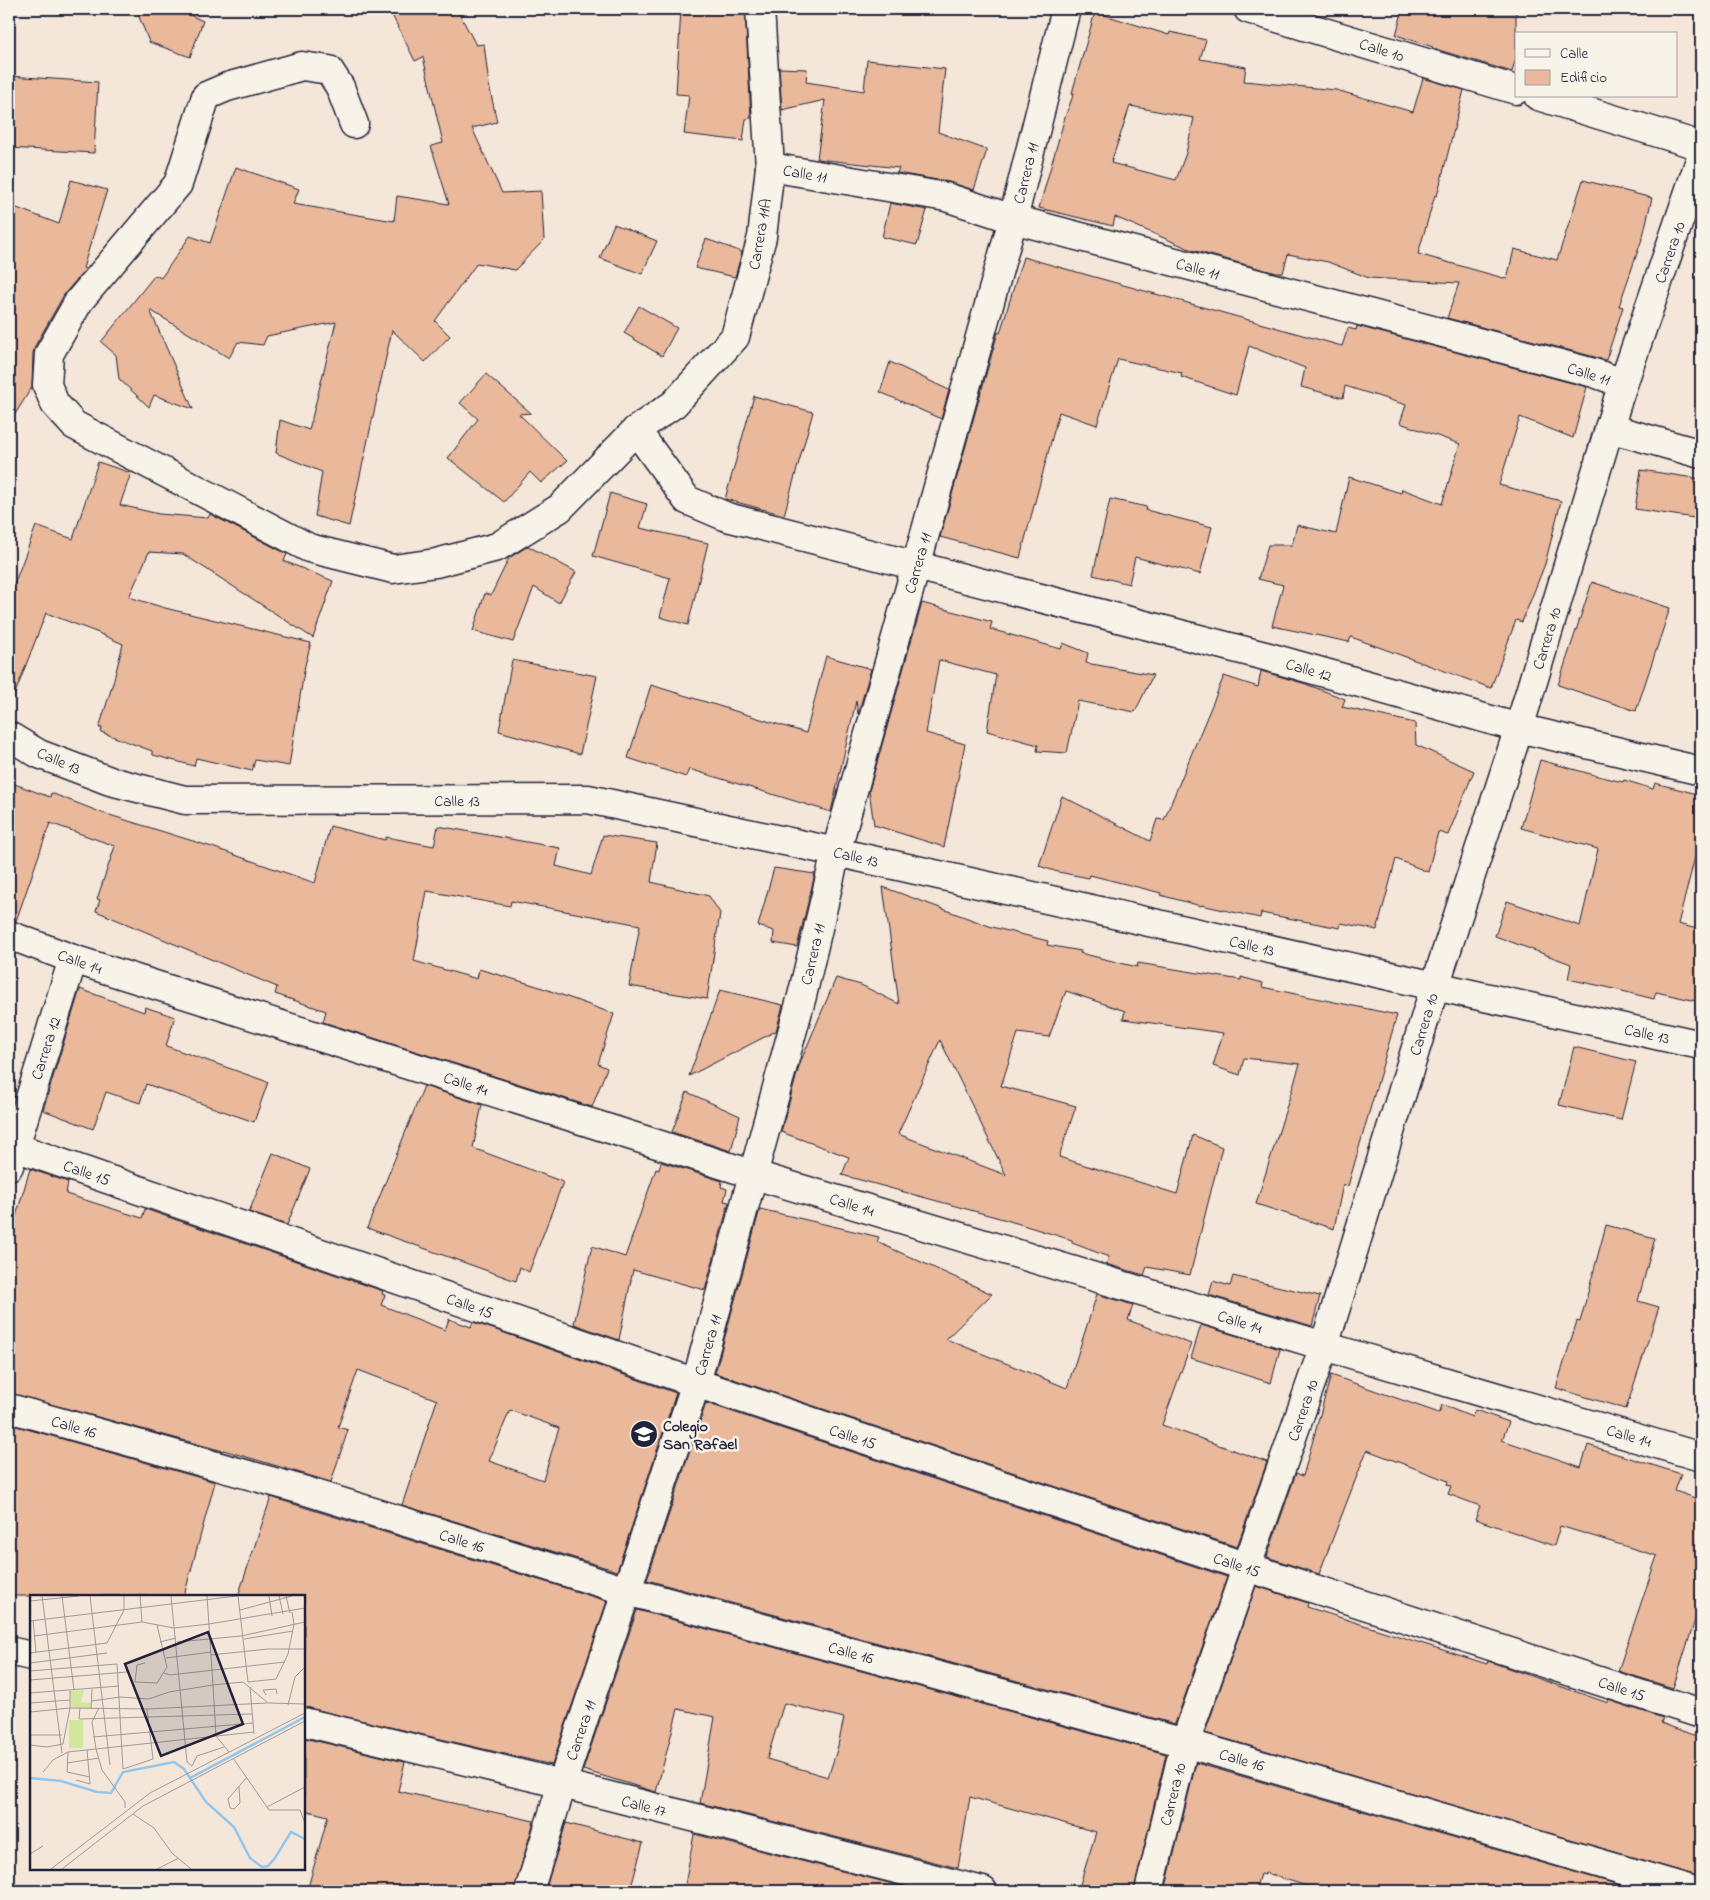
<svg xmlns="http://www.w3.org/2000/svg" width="1710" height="1900" viewBox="0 0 1710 1900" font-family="'Indie Flower',sans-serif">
<rect width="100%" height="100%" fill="#f4e7d9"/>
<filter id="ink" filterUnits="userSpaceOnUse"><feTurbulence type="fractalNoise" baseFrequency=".02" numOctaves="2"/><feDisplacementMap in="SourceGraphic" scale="10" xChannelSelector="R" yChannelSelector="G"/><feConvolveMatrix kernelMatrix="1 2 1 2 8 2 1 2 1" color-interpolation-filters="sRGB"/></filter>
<g filter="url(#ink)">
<g fill="#eab89b" stroke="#22223b" fill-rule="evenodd">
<path d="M136,9h51l3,6 13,6 -13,36 -41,-15z"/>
<path d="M389,9h68l19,36 8,-1 5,41 8,37 -25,6 30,65 39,-2 3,49 -29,30 -38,-7 -42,58 15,15 -25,26 -33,-32 -43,196 -34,-10 7,-44 -46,-19 4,-33 29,10 27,-108 -69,14 -4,9 -25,-3 -9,16 -79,-48 43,99 -39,-14 -5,12 -30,-28 -3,-24 -15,-13 54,-67 6,3 29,-42 20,7 26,-76 63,22 -6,15 101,17 3,-25 52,8 -18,-58 12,-3 -20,-86 -8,4z"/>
<path d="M681,9h64l6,109 -5,1 -3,22 -59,-7 5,-39 -13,-1z"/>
<path d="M1403,9h113v49l-4,14 -80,-24 1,-1 -37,-12z"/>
<path d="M1095,12l74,23 1,-3 36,8 -6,19 46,8 -2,14 92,9 77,22 10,-34 41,12 -27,106 -2,-1 -17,59 89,25 7,-30 43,11 26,-80 69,18 -9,38 -24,70 4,1 -17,53 -159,-42 12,-35 -90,-5 -41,-16 -40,-8 -5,19h-7l-84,-23 -77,-33 -2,9 -74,-18 26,-91 9,-24h-2zM1130,106l64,12 -8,35 -10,27 -65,-17z"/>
<path d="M867,60l78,9 -7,63 49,18 -13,40 -25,-8 -52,-9 2,-5 -82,-9 8,-59 -43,10 -3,-42 28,1 -1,13 58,9z"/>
<path d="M9,76l89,6 -4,71 -85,-5z"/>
<path d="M71,180l36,10 -24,78 3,1 -21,24 -30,53 -2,7 -1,34 -23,37v-219l50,19z"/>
<path d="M890,203l37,7 -10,35 -35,-8z"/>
<path d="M614,224l43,17 -15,33 -42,-16z"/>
<path d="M706,239l36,13 -7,25 -40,-9z"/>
<path d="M1023,257l319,89 6,-18 8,2 1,-4 230,61 -14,51 -53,-21 -21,68 62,16 -16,63 -23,58 -6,-2 -25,68 -140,-51 -2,5 -77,-16 11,-41 -25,-6 10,-34h24l5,-20 39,9 13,-57 52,16 1,-4 40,15 18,-60 -60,-21 6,-18 -61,-19 -2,12 -42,-11 4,-19 -56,-22 -13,49 -55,-18 1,-4 -64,-14 -21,66 -38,-13 -39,146 -80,-21 58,-205 2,1z"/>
<path d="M639,306l38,22 -15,28 -38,-23z"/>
<path d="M890,362l59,28 -8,29 -61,-27z"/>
<path d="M486,374l45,39 -12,1 48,47 -26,22 -11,-11 -26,30 -56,-44 30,-39 -18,-16z"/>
<path d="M754,396l59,16 -29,103 -59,-16z"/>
<path d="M98,462l33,11 -11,32 39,9 49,4 2,-4 77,40 -3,7 49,20 -20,57 -130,-84 -34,-2 -20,45 36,11 146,35 -6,22 -16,101 -34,-6 -3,11 -56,-13 -2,8 -41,-11 -1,-4 -51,-19 1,-4h-3l14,-45 10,-39 -27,-12 -50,-19 -35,91 -2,-1v-105l27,-72 37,13z"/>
<path d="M1641,470l60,9v40l-66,-10z"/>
<path d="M610,493l37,11 -7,24 68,15 -20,82 -28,-8 10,-39 -77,-22z"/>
<path d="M1110,499l37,8 -1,3 66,17 -12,47 -65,-17 -6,27 -36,-9z"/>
<path d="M528,546l48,26 -17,31 -25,-16 -21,55 -40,-11 12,-38 6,2 18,-37z"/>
<path d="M1592,582l78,26 -34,103 -78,-26z"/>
<path d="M922,603l70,19 -2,7 71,20 2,-6 25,10 -2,10 67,12 -18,37 -57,-11 -11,52 -30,-2 1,-6 -51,-14 9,-56 -57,-15 -13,73 39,11 -21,103 -70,-22 -5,-34z"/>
<path d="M826,656l45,13 -13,45 -2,-13 -25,111 -142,-43 -3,8 -58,-19 23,-73 155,48z"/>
<path d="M512,660l85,16 -17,78 -81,-23z"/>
<path d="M1261,671l45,13 39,15 -3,8 73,16 1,22 58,26 -26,64 -10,-3 -10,40 -32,-13 -19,71 -36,-7 -1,5 -79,-15 -1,5 -59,-13v1l-41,-11 1,-2 -71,-18 -1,3 -31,-6 -19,-6 23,-70 88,45 7,-22 7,1 60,-144 34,11z"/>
<path d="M1540,760l58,16 25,6 1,-2 29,9 2,-6 46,12v63l-6,-1 -17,67 23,6v72l-45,-10 -2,7 -48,-12 -38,-8 3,-15 -76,-28 12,-35 73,25 18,-77 -77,-21z"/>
<path d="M9,782l41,15 1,-4 49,19 112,35 103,36 15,-57 55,14 1,-3 48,9 4,-20 122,22 -4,18 35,9 12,-40 54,8 -6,39 58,14 11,17 -13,86 -78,-13 11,-61 -129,-24 -1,5 -83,-15 -13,70 63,18 2,-10 58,17 77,28 -16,50 9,4 -15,39 -269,-85 3,-11 -51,-17 2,-7 -181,-76 4,-11 -3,-1 18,-53 -65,-23 -34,98 -7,-1z"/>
<path d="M774,868l41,6 -18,73 -24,-4 1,-12 -16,-5z"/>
<path d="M883,887l109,40 56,14 -1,4 34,6 -1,2 57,14 1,-4 103,17v-3l22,6 -1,4 135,28 -49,171 -5,-2 -9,45 -78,-25 44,-140 -56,-6 -4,17 -27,-9 10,-33 -100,-14 2,-8 -59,-20 -17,46 -31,-4 -17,53 75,20 -17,51 118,37 16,-59 29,12 -32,128 -43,-8 -3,8 -38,-11 3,-7 -37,-14v-3l-69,-21 -161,-44 7,-18 -68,-25 19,-69 36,-85 25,7 38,19zM940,1040l66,135 -108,-41z"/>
<path d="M80,989l64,23 1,-5 30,10 -9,29 102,36 -14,40 -108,-38 -6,19 -34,-11 -13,37 -50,-19z"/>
<path d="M720,990l63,15 -7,26 -87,45z"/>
<path d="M1574,1047l62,15 -15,58 -62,-15z"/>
<path d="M424,1086l58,19 -9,43 90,34 -34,90 -9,-5 -4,14 -149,-53z"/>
<path d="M687,1092l53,24 -9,35 -59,-19z"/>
<path d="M273,1153l37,16 -23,56 -38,-13z"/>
<path d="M661,1162l61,19 -1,6 6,2 -3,12 5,1 -24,88 -72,-20 -14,70 -45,-16 18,-78 33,11 31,-88 3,1z"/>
<path d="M30,1169l38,13 -2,12 76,24 3,-9 238,82 -1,3 3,1 -4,10 64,25 4,-11 22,8 2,-5 203,71 -59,178 -215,-66 35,-105 -79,-30 -20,57 10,3 -17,52 -108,-32v1l-214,-58v-153zM510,1410l49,18 -16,52 -54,-19z"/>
<path d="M760,1209l119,28 -2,5 115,52 -46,45 121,49 30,-94 36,11 -5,15 63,24 -29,81 105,37 -30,85 -522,-174z"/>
<path d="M1606,1225l49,13 -17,63 21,6 -33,102 -70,-21 21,-67 3,1z"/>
<path d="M1233,1276l87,20 -8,30 -103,-31 4,-14 17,5z"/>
<path d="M1201,1325l79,24 -9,34 -80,-25z"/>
<path d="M1331,1375l108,38 3,-8 30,12 3,-7 34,12 -7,18 79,27 7,-22 93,29 -6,17 26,9v102l-28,86 -55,-17 39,-115 -97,-30 -6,20 -79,-27 5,-13 -32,-12 3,-8 -4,-1 1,-4 -81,-31 -48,124 -52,-17 29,-84 7,3z"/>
<path d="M706,1403l521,174 -52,147 -528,-144z"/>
<path d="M9,1424l206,58 -31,114h-175z"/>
<path d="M271,1497l336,104 -55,164 -248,-58v-111h-66z"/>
<path d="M1256,1586l52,17 -1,4 180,57 1,-3 120,42v-3l55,18 -2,5 40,15v139l-496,-144z"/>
<path d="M637,1610l529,144 -32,137h-56l18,-59 -126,-35 -12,71 -258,-65 15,-86 -37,-8 -22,83 -73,-22zM784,1703l60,15 -7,32 -9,27 -61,-18z"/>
<path d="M304,1738l101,24 -7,29 136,30 -20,70h-207l21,-75 -24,-6z"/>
<path d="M1196,1763l437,126v2h-310l-58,-18v2l-5,-1 -5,17h-90z"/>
<path d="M566,1823l77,20 -13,48h-85z"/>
<path d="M694,1834l227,57h-237z"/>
</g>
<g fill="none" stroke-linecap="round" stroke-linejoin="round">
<g stroke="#22223b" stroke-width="31">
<g id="minor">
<path d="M1248,9l268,81"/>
<path d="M1538,96l163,50"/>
<path d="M354,124l-14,-37 -11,-17 -27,-4 -75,21 -21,9 -28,88 -99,117 -30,53 -2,31 8,19 19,21 235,123 84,21 43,-6 61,-16 63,-39 76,-78 38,-26 61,-67 27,-100 8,-70 -10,-158"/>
<path d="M770,167l176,30 67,22 581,154 29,10"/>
<path d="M1609,428l92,26"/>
<path d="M636,430l51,70 40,17 538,139 254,72 182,43"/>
<path d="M9,736l30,18 71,27 75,19 403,-1 248,53 599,134 -111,360 -139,397 -36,148"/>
<path d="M9,935l64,24 682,216 569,171 377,111"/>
<path d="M9,1145l687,238 551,184 454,147"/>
<path d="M9,1166l64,-207"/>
<path d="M9,1408l297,83 321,100 558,152 510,148"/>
<path d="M9,1651l22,5"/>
<path d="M304,1722l258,62 421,107"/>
<path d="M529,1891l33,-107 134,-401 106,-387 34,-144 177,-633 53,-210"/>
</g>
</g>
<g stroke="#22223b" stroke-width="31">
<path id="major" d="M1701,157l-83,242 -99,329 -84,258 266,59"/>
</g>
<use href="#minor" stroke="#f7f3e8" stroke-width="28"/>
<use href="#major" stroke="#f7f3e8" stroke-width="28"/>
</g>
</g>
<defs>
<g id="school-disc" transform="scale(1.4375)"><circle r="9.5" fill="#22223b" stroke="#f7f3e8"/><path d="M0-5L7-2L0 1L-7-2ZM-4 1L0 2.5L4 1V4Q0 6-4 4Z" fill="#fff"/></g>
</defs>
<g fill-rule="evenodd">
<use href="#school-disc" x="644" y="1434"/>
</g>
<g text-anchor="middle" stroke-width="5" stroke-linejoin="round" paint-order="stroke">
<g font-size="16" fill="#22223b" stroke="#f7f3e8">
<text transform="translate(1382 49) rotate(17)" y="6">Calle 10</text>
<text transform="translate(805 173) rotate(10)" y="6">Calle 11</text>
<text transform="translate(1025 173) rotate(-76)" y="6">Carrera 11</text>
<text transform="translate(759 234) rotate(-80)" y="6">Carrera 11A</text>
<text transform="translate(1669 252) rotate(-71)" y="6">Carrera 10</text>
<text transform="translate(1198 268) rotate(15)" y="6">Calle 11</text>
<text transform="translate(1589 373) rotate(17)" y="6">Calle 11</text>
<text transform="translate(917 563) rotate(-74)" y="6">Carrera 11</text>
<text transform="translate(1546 638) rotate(-73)" y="6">Carrera 10</text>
<text transform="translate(1309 669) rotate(16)" y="6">Calle 12</text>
<text transform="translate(59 760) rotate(23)" y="6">Calle 13</text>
<text x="457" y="806">Calle 13</text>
<text transform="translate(856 856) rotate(13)" y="6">Calle 13</text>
<text transform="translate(1252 945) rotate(13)" y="6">Calle 13</text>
<text transform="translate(812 954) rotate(-77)" y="6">Carrera 11</text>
<text transform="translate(80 961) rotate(19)" y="6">Calle 14</text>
<text transform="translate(1423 1024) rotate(-73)" y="6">Carrera 10</text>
<text transform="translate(1647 1033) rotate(12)" y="6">Calle 13</text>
<text transform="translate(45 1048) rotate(-72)" y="6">Carrera 12</text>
<text transform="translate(466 1083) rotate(18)" y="6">Calle 14</text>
<text transform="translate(87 1172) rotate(19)" y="6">Calle 15</text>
<text transform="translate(852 1204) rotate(17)" y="6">Calle 14</text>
<text transform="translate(470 1305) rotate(19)" y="6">Calle 15</text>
<text transform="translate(1240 1321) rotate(17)" y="6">Calle 14</text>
<text transform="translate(707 1345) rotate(-74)" y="6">Carrera 11</text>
<text transform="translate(1302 1410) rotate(-71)" y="6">Carrera 10</text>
<text transform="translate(74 1426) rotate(16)" y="6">Calle 16</text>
<text transform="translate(1629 1435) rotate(16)" y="6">Calle 14</text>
<text transform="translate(853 1436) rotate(18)" y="6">Calle 15</text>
<text transform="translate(462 1540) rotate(17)" y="6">Calle 16</text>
<text transform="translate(1237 1564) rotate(18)" y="6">Calle 15</text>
<text transform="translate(851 1652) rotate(15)" y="6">Calle 16</text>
<text transform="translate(1622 1688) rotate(18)" y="6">Calle 15</text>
<text transform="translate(580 1730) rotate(-71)" y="6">Carrera 11</text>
<text transform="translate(1242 1759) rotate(16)" y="6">Calle 16</text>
<text transform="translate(1172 1794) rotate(-76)" y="6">Carrera 10</text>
<text transform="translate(644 1805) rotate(14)" y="6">Calle 17</text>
</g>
<g font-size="16" font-weight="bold" fill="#22223b" stroke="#f7f3e8" text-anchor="start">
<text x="663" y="1431">Colegio<tspan x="663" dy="18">San Rafael</tspan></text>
</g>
</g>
<g transform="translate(30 1595)">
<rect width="275" height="275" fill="#f4e7d9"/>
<path d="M54,95l-3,12 10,1v5h-20l-1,-17zM39,125h14v28h-14z" fill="#d2e79c"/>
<path fill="none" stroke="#91c6ef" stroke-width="2.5" d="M0,183l31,3 36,11 14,1 12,-21 51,-10 10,7 22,33 28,25 16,31 12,9 6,-1 7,-8 16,-26 14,7M160,183l115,-61"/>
<path fill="none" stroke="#a0989a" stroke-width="1" d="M12,1l20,157M32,1l12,94M60,1l20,169M110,1l2,26M141,1l16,166 5,4M177,1l6,89 30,-3 25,21 37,1M208,1l10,86M239,1l3,20M249,1l4,18M256,1l4,17M0,6l49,-5M210,15l52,-14M3,25l3,32M0,26l207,-25M4,41l108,-14 32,6 35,-4 96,-16M214,44l49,-8M130,47l16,-4M147,47l64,-6 64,-14M0,58l77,-10 17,-33v-14M181,60l57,-6h37M136,63l45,-6M0,68l77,-10M115,68l-8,2 -2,17 22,1 10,-16 -10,-42M0,69v70M0,76l87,-7 6,105 30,-10 -6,-50M134,78l6,2 115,-13M0,85l97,-8M218,87l28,-3 12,-25 6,-30 -2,-12M220,92l4,47M0,98l89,-7M236,100l-3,-5 13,-1 1,5M62,106l28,-4 29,2 20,-7 44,-7 3,51 13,16M0,108l40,-3M258,110l7,-28 10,-10M50,113l-1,11 173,-5M69,113l-7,14 4,27 6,21 23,32v6M61,114l1,-20M0,117l40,-4 77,1 120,-6M0,140h32M63,142l160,-14M0,150l17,2 16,-3 7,-36v-17M38,157l-1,20 23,5M203,163l36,52h31l5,13M37,168l32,-5M162,171l5,-10 27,-9M13,177l10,-12 15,-8 186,-20M46,185l14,4 -3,-34M209,192l1,16 -6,6 -4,-1 -2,-9 19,-22M237,212l38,-20M103,219l21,14 18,25 19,16M0,259l13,-8M21,274l99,-76 155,-80M32,274l81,-63 162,-85M127,274l22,-11"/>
<path fill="#22223b" fill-opacity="0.15" stroke="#22223b" stroke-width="2.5" d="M178,37l35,92 -82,32 -36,-92z"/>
<rect width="275" height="275" fill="none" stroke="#22223b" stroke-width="2.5"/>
</g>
<rect width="1710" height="1900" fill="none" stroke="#f7f3e8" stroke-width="30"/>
<rect x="15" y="15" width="1680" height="1870" fill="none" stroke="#22223b" stroke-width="2" filter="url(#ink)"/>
<rect x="1515" y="32" width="162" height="65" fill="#f7f3e8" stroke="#a29fa3"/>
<rect x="1525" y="49" width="25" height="8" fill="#f7f3e8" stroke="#a29fa3"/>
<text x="1560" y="58" font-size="15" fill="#22223b">Calle</text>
<rect x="1525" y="70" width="25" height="15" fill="#eab89b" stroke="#a29fa3"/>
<text x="1560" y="82" font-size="15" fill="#22223b">Edificio</text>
</svg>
